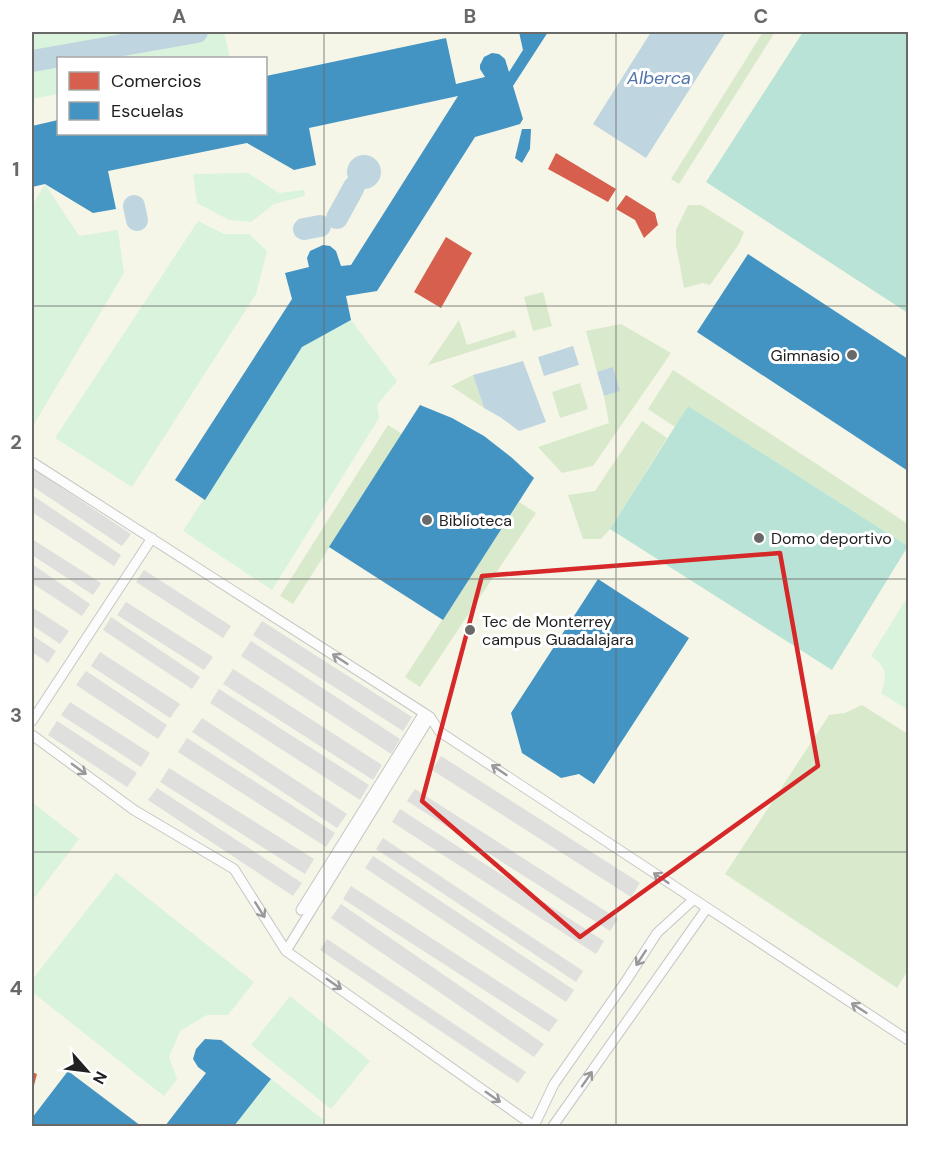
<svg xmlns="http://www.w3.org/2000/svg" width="940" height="1158" viewBox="0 0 940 1158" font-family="'DM Sans',sans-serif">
<rect width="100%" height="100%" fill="#eeeeea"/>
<path fill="#f5f6e7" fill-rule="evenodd" d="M32,32h876v1094h-876zM58,58h208v76h-208z"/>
<g fill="#d8eacb">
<path d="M763,32h12l-96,152 -8,-5z"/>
<path d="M688,205h13l43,27 -5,12 -29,41 -7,-2 -19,5 -8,-43v-15z"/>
<path d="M543,292l9,34 -19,5 -9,-34z"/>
<path d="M459,320l8,25 47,-15 3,7 -89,28z"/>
<path d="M621,324l50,29 -78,113 -31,7 -24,-26 71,-24 -5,-27 15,-5 -6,-23 -16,4 -11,-41z"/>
<path d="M673,370l235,154v22l-220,-140 -13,21 -27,-18z"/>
<path d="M473,375l11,33 -33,-22z"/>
<path d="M580,383l8,26 -28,9 -8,-26z"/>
<path d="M642,421l25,17 -57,91 -9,10h-18l-15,-44 27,-4z"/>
<path d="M388,425l14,9 -109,170 -13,-8z"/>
<path d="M519,502l17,11 -116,174 -15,-10z"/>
<path d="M862,705l46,29v236l-11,18 -172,-114 104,-159 16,-2z"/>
</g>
<g fill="#daf3dd">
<path d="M32,32h192l6,26h-172v36l-26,5z"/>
<path d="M248,173l31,20 25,-3 1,6 -31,8 -23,18 -22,-2 -32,-17 -4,-29z"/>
<path d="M45,184l34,52 39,-6 6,43 -91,153 -1,-1v-219z"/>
<path d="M198,221l26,13h25l18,17 -11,43 -124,193 -77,-49z"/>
<path d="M351,320l46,61 -20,24 2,13 -107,172 -89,-59 119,-184z"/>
<path d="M908,596v114l-27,-17c7,-18 5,-27 -10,-37z"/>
<path d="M32,802l47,37 -47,62z"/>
<path d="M116,873l138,109 -26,33h-21l-27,16 -11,26 8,22 -13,17 -132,-104v-12z"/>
<path d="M290,996l80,65 -39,48 -80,-64z"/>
<path d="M271,1079l54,42 -5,5h-86z"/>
</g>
<g fill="#b8e3d6">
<path d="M803,32h105v281l-202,-131z"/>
<path d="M688,406l220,140 -76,124 -222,-141z"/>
</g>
<g fill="#dfdfdd">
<path d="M32,468l99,66 -9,12 -90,-60z"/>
<path d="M32,495l89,60 -7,11 -82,-54z"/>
<path d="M32,539l69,44 -8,12 -61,-40z"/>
<path d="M32,564l58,40 -8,12 -50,-33z"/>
<path d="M144,570l87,56 -8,12 -87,-56z"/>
<path d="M126,602l87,55 -9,13 -87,-55z"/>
<path d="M32,607l37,24 -9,13 -28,-19z"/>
<path d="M111,617l89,60 -8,12 -89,-59z"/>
<path d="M262,621l150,96 -9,14 -150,-96z"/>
<path d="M32,635l24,16 -8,12 -16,-11z"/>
<path d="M251,641l149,98 -9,15 -150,-98z"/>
<path d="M100,652l80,52 -10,14 -79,-52z"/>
<path d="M233,669l149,96 -9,15 -150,-96z"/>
<path d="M86,671l81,54 -9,14 -82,-54z"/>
<path d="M219,689l150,96 -9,15 -150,-97z"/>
<path d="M70,702l80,51 -9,14 -80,-52z"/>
<path d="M202,718l145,96 -10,14 -145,-96z"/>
<path d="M57,721l80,52 -10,14 -79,-52z"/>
<path d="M187,738l148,95 -9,14 -148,-95z"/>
<path d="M441,756l199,127 -9,14 -199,-127z"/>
<path d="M169,768l145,91 -9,15 -145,-92z"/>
<path d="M157,788l145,95 -9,13 -145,-96z"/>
<path d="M415,789l203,130 -8,12 -203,-130z"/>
<path d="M400,809l204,132 -8,13 -204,-132z"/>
<path d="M383,838l200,133 -7,11 -200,-133z"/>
<path d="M373,856l201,134 -8,12 -201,-134z"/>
<path d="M351,886l207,134 -9,12 -206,-133z"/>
<path d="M341,904l203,140 -10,13 -203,-139z"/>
<path d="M327,939l199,133 -8,11 -198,-133z"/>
</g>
<g fill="#bfd6e0">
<path d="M651,32h75l-80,126 -53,-34z"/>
<circle cx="364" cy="172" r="17"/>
<path d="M573,346l6,19 -35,11 -6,-19z"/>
<path d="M523,361l23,61 -27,9 -19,-14 -16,-9 -11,-33z"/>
<path d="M613,367l7,24 -16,5 -7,-24z"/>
</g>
<g fill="#d6604d">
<path d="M556,153l60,36 -8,13 -60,-33z"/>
<path d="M626,195l29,18 3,12 -14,13 -9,-18 -19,-11z"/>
<path d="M446,237l26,16 -31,55 -27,-16z"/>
<path d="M32,1072l5,2 -5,19z"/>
</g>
<g fill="#4393c3">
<path d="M519,32h29l-35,54 10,33 -3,5 -45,13 -98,154 -31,5 5,24 -49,27 -97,153 -30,-20 117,-181 -7,-26 24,-6 -2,-9 3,-7 13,-6 7,1 6,5 5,15 10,-1 107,-169 -149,32 7,37 -22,5 -47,-27 -139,28 8,38 -23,4 -48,-29 -13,3v-61l26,-6v14h208v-58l180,-38 10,46 29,-7 -5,-8v-4l4,-8 8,-4 7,1 6,5 4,13 14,-22z"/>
<path d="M522,129h9l-1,20 -8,14 -7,-5z"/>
<path d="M748,254l160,105v112l-211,-139z"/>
<path d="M420,405l32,13 32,18 27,21 23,21 -91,142 -114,-73z"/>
<path d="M598,579l91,59 -95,146 -15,-10 -18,4 -39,-25 -11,-40z"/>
<path d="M205,1039l16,1 50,39 -37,47h-69l41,-53 -8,-6 -5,-8 3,-10z"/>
<path d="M68,1071l73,55h-105l-4,-3v-5z"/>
</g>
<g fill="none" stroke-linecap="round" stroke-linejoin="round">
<g stroke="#bfd6e0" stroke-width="22">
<path d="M32,61l165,-29"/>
<path d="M134,206l3,14"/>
<path d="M337,218l17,-31"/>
<path d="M304,229l16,-3"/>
</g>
<g stroke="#c6c6c4" stroke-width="11">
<g id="lane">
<path d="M32,462l392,251 6,4 10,15 468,308"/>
<path d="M32,721l120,-183"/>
<path d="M32,735l102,75 100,59 52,82 248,175"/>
<path d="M301,910l123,-197"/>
<path d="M286,951l144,-234"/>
<path d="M534,1126l20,-42 72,-103 31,-48 36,-33"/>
<path d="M553,1126l154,-218"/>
</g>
</g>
<use href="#lane" stroke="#fcfcfc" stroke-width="9"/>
</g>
<defs><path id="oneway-shaft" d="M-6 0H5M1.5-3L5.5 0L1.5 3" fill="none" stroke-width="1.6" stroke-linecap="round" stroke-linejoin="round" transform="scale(1.5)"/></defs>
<g stroke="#999">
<use href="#oneway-shaft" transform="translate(340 659) rotate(-147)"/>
<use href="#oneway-shaft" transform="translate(79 769) rotate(36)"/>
<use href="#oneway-shaft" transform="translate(499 770) rotate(-146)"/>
<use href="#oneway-shaft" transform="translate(661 878) rotate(-146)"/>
<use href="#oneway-shaft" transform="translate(260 910) rotate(58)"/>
<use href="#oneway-shaft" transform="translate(641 958) rotate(123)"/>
<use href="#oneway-shaft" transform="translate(334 984) rotate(35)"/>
<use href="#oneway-shaft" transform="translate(859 1008) rotate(-147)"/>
<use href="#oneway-shaft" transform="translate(587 1079) rotate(-55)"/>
<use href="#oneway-shaft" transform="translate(493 1097) rotate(35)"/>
</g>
<path fill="none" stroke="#d62828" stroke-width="4.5" stroke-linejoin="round" d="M780,553l38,213 -238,171 -158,-136 60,-225z"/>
<path fill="none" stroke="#696967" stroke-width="1.5" stroke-opacity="0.55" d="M324,32v1094M616,32v1094M32,306h876M32,579h876M32,852h876"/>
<g fill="#696967" stroke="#fff" stroke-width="2">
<circle cx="852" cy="355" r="6"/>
<circle cx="427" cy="520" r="6"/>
<circle cx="759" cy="538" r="6"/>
<circle cx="470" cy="630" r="6"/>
</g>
<g text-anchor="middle" stroke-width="6" stroke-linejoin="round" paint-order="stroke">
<g font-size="16" fill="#212121" stroke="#fff" text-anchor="start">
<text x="840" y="361" text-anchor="end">Gimnasio</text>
<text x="439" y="526">Biblioteca</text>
<text x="771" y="544">Domo deportivo</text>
<text x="482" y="627">Tec de Monterrey<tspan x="482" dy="18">campus Guadalajara</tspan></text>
</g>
<g font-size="18" font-style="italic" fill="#5274ac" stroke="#fff">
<text x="659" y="84">Alberca</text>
</g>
</g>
<rect width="940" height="1158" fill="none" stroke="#ffffff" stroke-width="66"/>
<rect x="57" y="57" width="210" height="78" fill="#ffffff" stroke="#a6a6a6" stroke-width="1.5"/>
<rect x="69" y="72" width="30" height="18" fill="#d6604d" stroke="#a6a6a6" stroke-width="1.5"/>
<text x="111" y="87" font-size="18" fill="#212121">Comercios</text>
<rect x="69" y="102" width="30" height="18" fill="#4393c3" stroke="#a6a6a6" stroke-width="1.5"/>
<text x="111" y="117" font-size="18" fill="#212121">Escuelas</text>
<g transform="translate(87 1071) rotate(118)" stroke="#ffffff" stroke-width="4.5" paint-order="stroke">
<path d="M0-4.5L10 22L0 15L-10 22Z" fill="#212121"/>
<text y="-9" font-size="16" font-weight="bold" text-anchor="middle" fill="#212121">N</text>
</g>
<rect x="33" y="33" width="874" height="1092" fill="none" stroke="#696967" stroke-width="2"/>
<g font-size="20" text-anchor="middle" font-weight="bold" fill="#696967">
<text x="179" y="23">A</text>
<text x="470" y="23">B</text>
<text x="761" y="23">C</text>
<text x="16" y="176">1</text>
<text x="16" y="449">2</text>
<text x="16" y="722">3</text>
<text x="16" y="995">4</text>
</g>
</svg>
